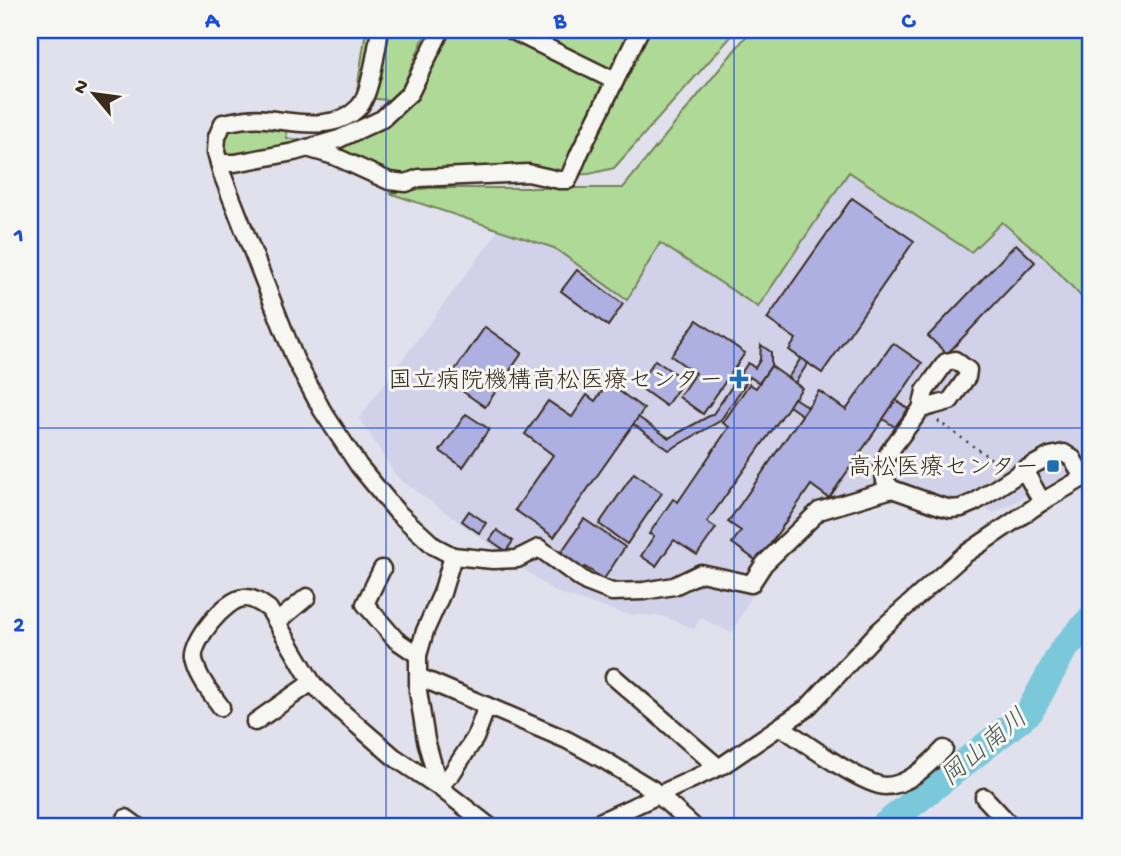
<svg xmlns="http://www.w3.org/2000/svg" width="1121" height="856" viewBox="0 0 1121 856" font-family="'Gochi Hand','Klee One',sans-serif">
<rect width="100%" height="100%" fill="#e0e1ed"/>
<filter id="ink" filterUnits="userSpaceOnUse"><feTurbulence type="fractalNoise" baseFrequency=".0143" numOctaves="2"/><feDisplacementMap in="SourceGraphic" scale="14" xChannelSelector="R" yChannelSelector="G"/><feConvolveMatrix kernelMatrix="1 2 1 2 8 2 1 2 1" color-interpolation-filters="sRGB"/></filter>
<g filter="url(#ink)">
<path fill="#d1d2e9" d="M849,171l122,81 31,-30 44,37 45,48v155l-97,51 -14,-5 -18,12 -14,-1 -52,-18h-8l-19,2 -14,4 -41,16 -52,52 -30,58 -32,-15 -6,11 -31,-13 -39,-2 -69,-22 -158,-115 -38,-59 140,-188 55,18 73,52 32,-57 99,63z"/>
<g fill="#afd996" stroke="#75825a" stroke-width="2">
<path d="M366,30h61l-30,71 -41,-4z"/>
<path d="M451,30h286l-123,138 -25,6 -28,1 -171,2 -107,-28 -61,7 -2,-14 7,-18 35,-4 24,9 1,9 52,10 48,-26 28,-25z"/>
<path d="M751,30h340v277l-45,-48 -44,-37 -31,30 -122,-80 -91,135 -98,-64 -33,57 -73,-52 -165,-55 40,-5h194z"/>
</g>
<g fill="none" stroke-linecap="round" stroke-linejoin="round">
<path stroke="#7cc8db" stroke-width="28" d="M884,826l146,-115 33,-61 28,-31"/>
</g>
<g fill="#aeb0e1" stroke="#3b2a1e" stroke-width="2">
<path d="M852,198l62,43 -92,132 -33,-23 7,-11 -29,-20z"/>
<path d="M1016,244l19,18 -88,92 -19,-18z"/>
<path d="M577,270l46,34 -15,22 -47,-35z"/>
<path d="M697,320l48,33 -42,61 -24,-17 16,-24 -24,-17z"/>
<path d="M485,327l37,26 -37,54 -27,-19 -3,-18z"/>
<path d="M893,343l29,20 -93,135 -18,-13 -53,77 -26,-19 9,-12 -13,-9 91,-131 27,19z"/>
<path d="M761,345l10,7v14l-12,17 -9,-6 -30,44 -51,29 -36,-26 5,-7 31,21 44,-24 35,-51 7,5 5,-8z"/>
<path d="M801,358l7,5 -13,20 -7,-5z"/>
<path d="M655,360l29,20 -18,26 -28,-20z"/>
<path d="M771,366l31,22 -95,134 9,6 -19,27 -23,-15 -18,26 -15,-10 13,-20 -5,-2 24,-35 5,3 51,-75 -6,-4 26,-39 7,4z"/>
<path d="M608,383l36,26 -90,128 -39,-27 38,-55 -28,-21 23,-33 24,16 15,-22 8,6z"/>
<path d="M794,398l14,9 -6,8 -13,-9z"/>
<path d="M896,400l12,9 -13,18 -12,-8z"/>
<path d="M466,414l23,15 -26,38 -23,-16z"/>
<path d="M634,473l28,20 -35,51 -28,-20z"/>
<path d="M469,511l17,12 -7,10 -17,-12z"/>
<path d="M584,519l41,28 -21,32 -19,-12 -4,6 -23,-16z"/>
<path d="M497,530l16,11 -7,10 -16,-11z"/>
</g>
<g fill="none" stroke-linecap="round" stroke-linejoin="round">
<g stroke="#3b2a1e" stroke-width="21">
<g id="minor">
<path d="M380,30c-3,17 -10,66 -21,77 -23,25 -65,15 -93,12 -14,-2 -29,1 -43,4l-6,14 -1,15 6,22 73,185 27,51 37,56 38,46 37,34 19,10"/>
<path d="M511,30l104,51"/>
<path d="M307,148l27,8 55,25 17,2 13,-5 109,-5 31,7h9l12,-28 60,-122"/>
<path d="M219,163h16l59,-11 45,-13 43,-20 28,-26 31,-63"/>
<path d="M921,409l29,-8 17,-24 1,-7 -13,-10 -9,2 -21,29 -4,18 -32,43 -6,12 2,17 7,8 48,17 11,3 10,-1 14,-6 49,-32 26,-14 14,-3 9,6 10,19"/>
<path d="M1024,470l18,32"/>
<path d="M382,569l-17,35 31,36 22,15"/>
<path d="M277,622l30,-25"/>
<path d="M419,677l68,29"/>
<path d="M614,677l104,90"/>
<path d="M221,707c-10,-14 -24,-30 -27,-48 -3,-17 31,-60 50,-61 9,-1 18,6 25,11l44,75 29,28 52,45 45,30 13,-14 23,-35 12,-32 80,34 37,20 48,29 41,37"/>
<path d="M255,722l57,-40"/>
<path d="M780,726c21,14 82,59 105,60 23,0 44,-22 59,-37"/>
<path d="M984,797l27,29"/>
<path d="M126,818l11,8"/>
<path d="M489,826l-50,-39 -13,-47 -8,-49v-36l7,-24 17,-38 11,-37 40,4 24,-1 22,-11 47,34 26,10 32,-1 30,-5 27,-13 50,11 13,-20 55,-53 73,-22"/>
<path d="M591,826l132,-61 84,-57 72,-77 85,-76 78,-53 49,-29"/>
</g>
</g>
<g stroke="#3b2a1e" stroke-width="2.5" stroke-dasharray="2 5" stroke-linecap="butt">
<path d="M938,421l63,45"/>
<path d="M30,477l1,-3"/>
</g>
<use href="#minor" stroke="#f6f6f2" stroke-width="16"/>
</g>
</g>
<path fill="none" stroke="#1d4ed8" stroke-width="2" stroke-opacity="0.55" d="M386,30v796M734,30v796M30,428h1061"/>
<g fill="#1f6fb2" stroke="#f6f6f2" stroke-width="2.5">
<path d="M735.5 368.5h7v7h7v7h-7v7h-7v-7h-7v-7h7z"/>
<rect x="1046" y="459" width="14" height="14" rx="3.5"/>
</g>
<g text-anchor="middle" stroke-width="6" stroke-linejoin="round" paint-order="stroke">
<g font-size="24" fill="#3b2a1e" stroke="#f6f6f2" text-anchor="end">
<text x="723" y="387">国立病院機構高松医療センター</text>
<text x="1039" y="474">高松医療センター</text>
</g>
<g font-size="26" font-style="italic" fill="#4e5957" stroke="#f6f6f2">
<text transform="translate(983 746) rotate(-40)" y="9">岡山南川</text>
</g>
</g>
<rect width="1121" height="856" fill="none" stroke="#f6f6f2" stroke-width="77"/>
<g transform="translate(94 94) rotate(299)" stroke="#f6f6f2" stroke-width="5" paint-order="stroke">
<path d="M0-5L12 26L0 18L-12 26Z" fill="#3b2a1e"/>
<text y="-10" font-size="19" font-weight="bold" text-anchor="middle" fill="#3b2a1e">N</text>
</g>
<rect x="38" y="38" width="1044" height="780" fill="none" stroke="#1d4ed8" stroke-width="2.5"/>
<g font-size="23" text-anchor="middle" font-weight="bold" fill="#1d4ed8">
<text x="212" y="27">A</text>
<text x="560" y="27">B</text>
<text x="908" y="27">C</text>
<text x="19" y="241">1</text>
<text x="19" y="631">2</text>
</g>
</svg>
